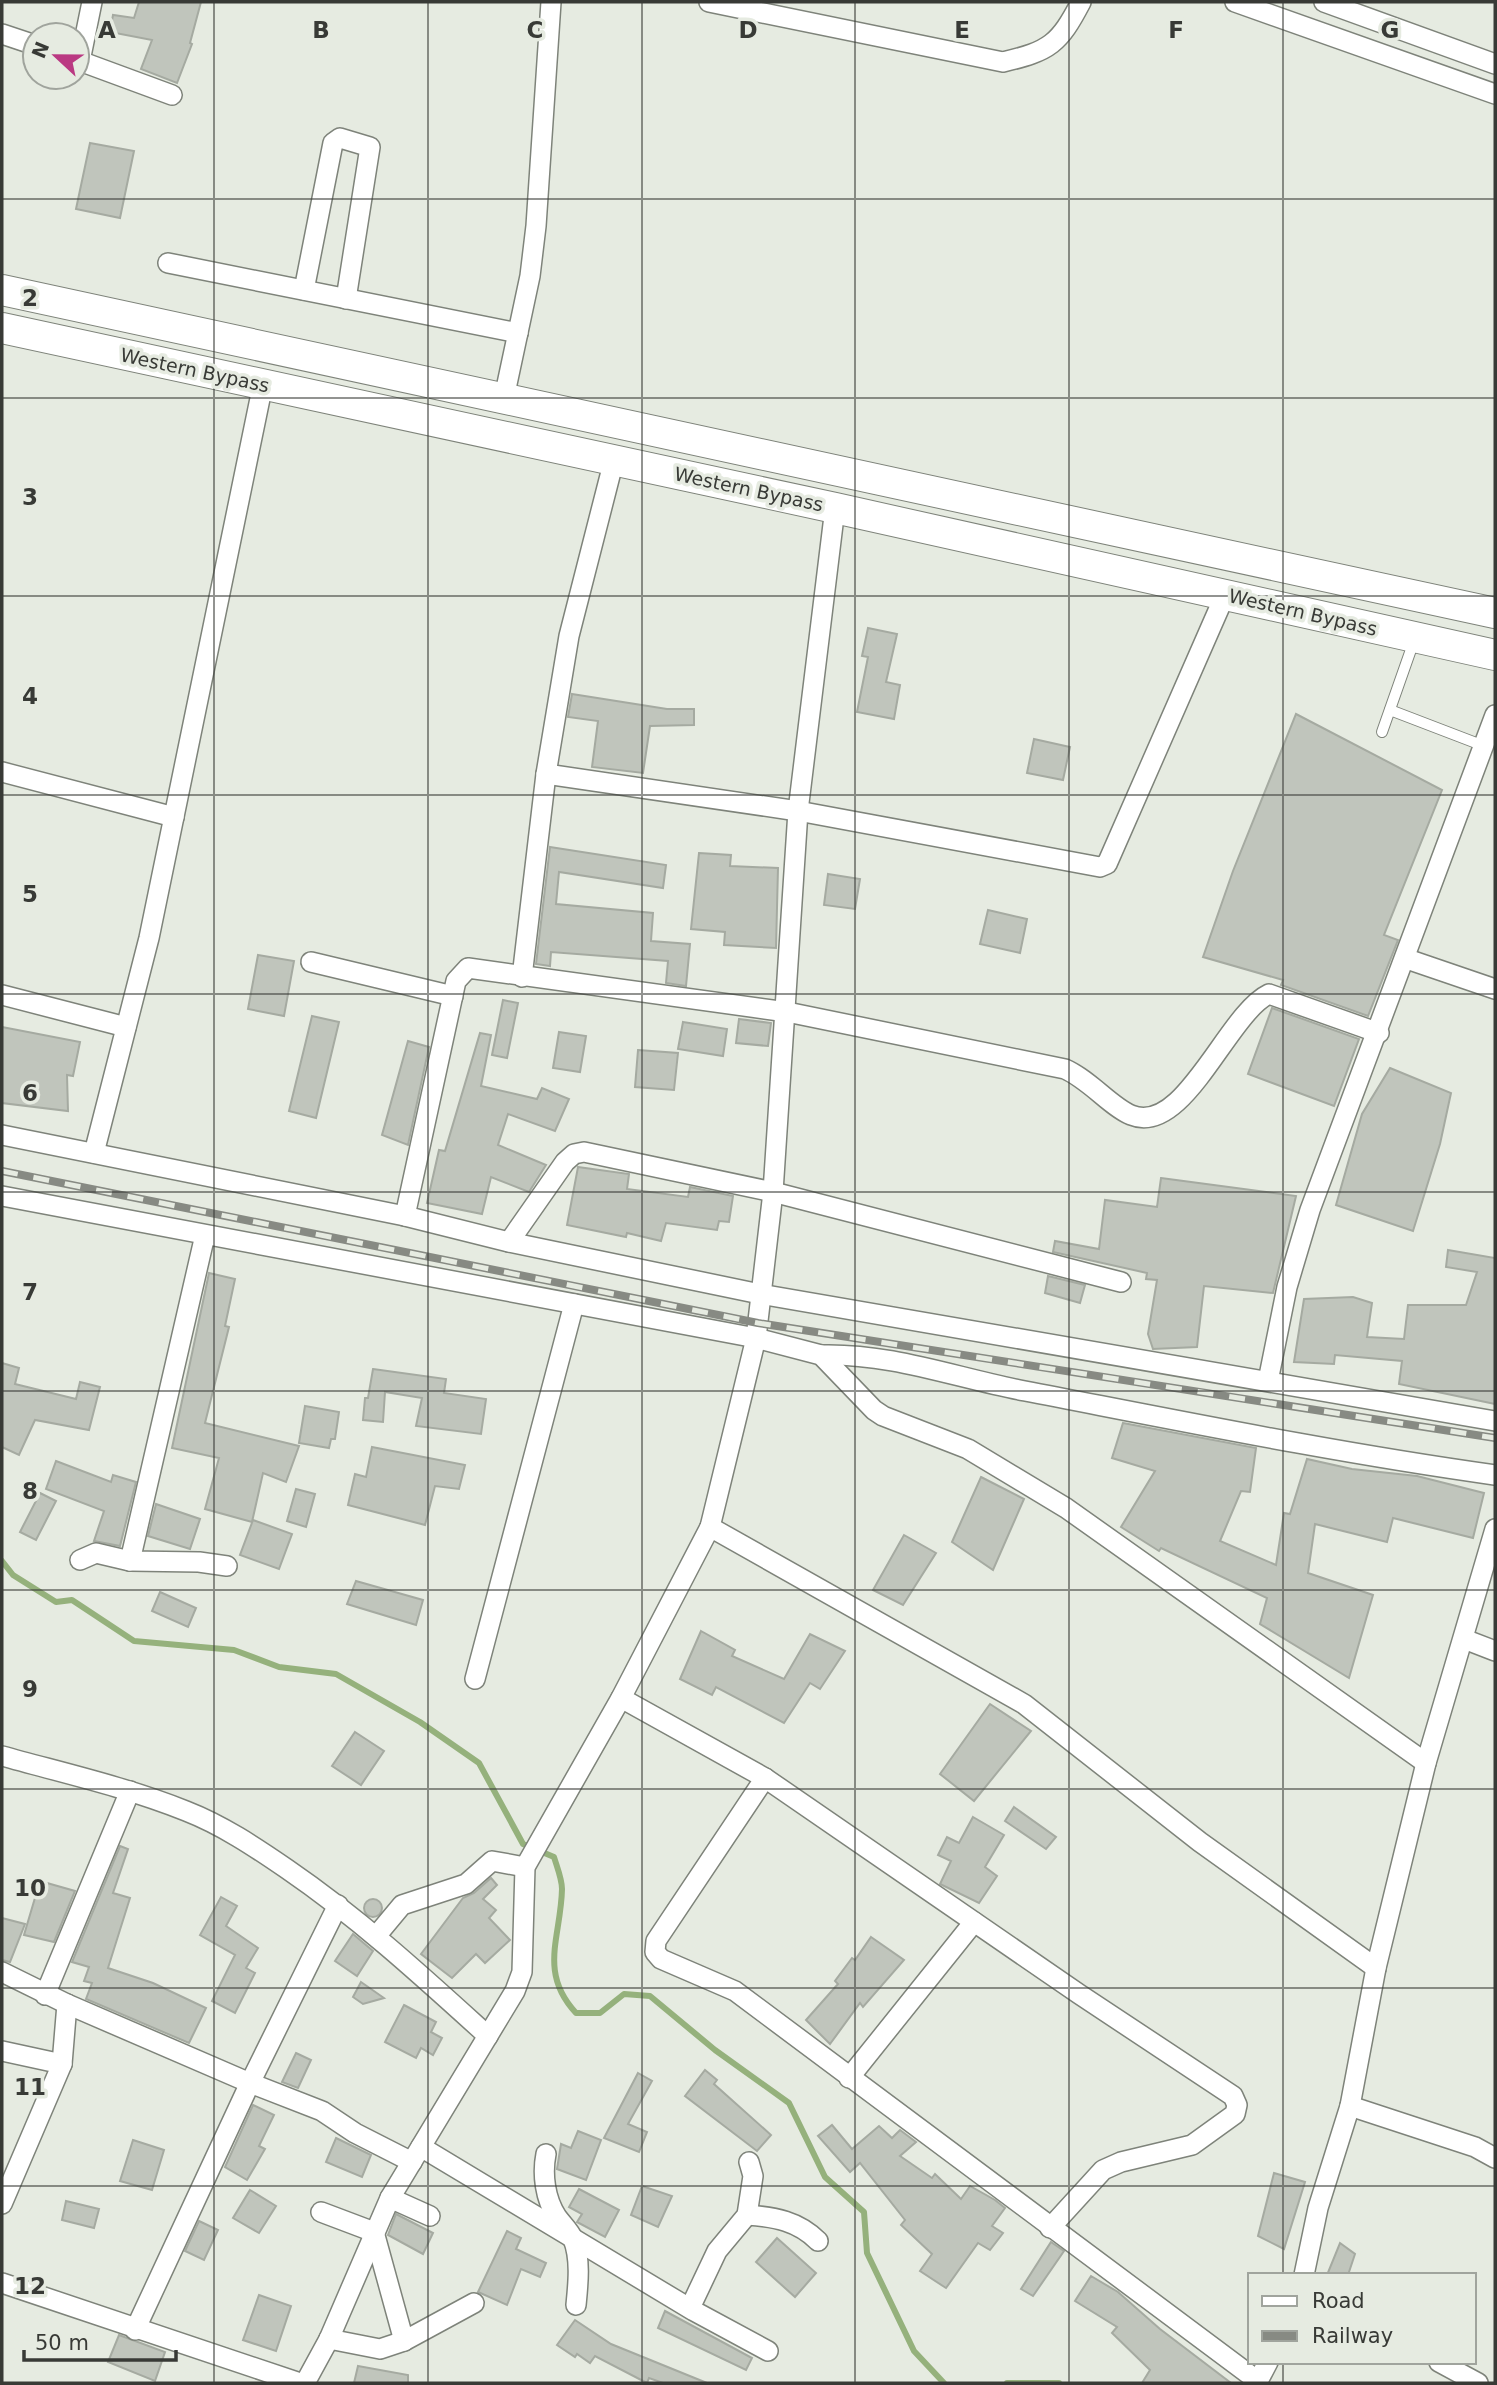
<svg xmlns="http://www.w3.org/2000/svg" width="1497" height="2385" viewBox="0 0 1497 2385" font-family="'DejaVu Sans',sans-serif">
<rect width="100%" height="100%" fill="#e6ebe1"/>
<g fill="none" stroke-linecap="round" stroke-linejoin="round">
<g stroke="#95b17c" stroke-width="6">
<path d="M2,1561l11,14 43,27 16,-2 62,41 100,9 45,17 57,7 84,48 59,41 44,81 31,13c3,10 8,22 8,32 -1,48 -24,83 14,124h24l24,-19 26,2 65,54 74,53 36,74 39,35 3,41 47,98 30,32"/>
<path d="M1007,2383h52"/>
</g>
</g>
<g fill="#c0c5bc" stroke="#a5aaa1" stroke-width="2">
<path d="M139,2h62l-11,41 2,1 -15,39 -36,-14 11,-29 -42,-8 3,-17 21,3z"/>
<path d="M90,143l44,8 -14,67 -44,-9z"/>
<path d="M868,628l29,6 -11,48 14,3 -6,34 -37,-7 11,-55 -6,-1z"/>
<path d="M572,694l95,15h27v16l-44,1 -7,47 -51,-6 6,-46 -30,-4z"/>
<path d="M1296,714l146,76 -58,145 14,5 -30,76 -87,-31 2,-5 -80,-23 30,-86z"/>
<path d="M1034,739l36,8 -7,33 -36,-7z"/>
<path d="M550,847l116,18 -3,23 -104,-16 -3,32 97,9 -2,28 39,3 -4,42 -20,-3 2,-22 -117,-9 -1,14 -14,-2z"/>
<path d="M699,853l32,2 -1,11 48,2 -2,80 -52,-3 1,-13 -34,-3z"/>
<path d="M828,874l32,5 -5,30 -31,-4z"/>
<path d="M988,910l39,9 -7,34 -40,-9z"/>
<path d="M258,955l36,6 -10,55 -36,-7z"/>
<path d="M503,1000l15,3 -11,55 -15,-3z"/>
<path d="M1272,1008l87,31 -25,67 -86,-32z"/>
<path d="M312,1016l27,6 -23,96 -27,-7z"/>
<path d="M739,1019l32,4 -3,23 -32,-3z"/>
<path d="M683,1022l44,7 -4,27 -45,-7z"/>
<path d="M2,1027l78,15 -7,34 -6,-1 1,36 -66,-8z"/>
<path d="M559,1032l27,4 -6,36 -27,-4z"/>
<path d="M480,1033l11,2 -10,51 56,13 5,-11 27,11 -14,32 -47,-17 -10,31 48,20 -17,27 -38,-15 -9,37 -55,-11 12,-53 6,1z"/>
<path d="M408,1041l21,6 -21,98 -26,-10z"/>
<path d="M638,1050l40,3 -4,37 -39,-3z"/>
<path d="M1390,1068l61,25 -11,51 -27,87 -77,-26 26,-91z"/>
<path d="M578,1167l51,7 -2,15 61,8 2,-10 43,9 -4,26 -10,-1 -2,9 -51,-7 -5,18 -34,-8 -1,4 -59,-12z"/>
<path d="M1161,1178l135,18 -23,97 -69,-7 -7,61 -44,2 -5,-15 9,-54 -11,-1 1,-6 -94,-21 2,-11 44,8 6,-49 52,7z"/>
<path d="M1448,1250l47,8v146l-96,-20 3,-23 -67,-6 -1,9 -40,-2 10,-63 49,-2 19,6 -5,34 37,2 4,-34h58l11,-33 -31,-5z"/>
<path d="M209,1273l26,6 -10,47 4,1 -24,96 94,23 -13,36 -23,-9 -11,49 -47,-13 14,-51 -47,-10z"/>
<path d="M1048,1276l37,9 -5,18 -35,-10z"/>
<path d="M2,1363l17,5 -4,16 61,15 4,-17 20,5 -11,43 -54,-10 -16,35 -17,-8z"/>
<path d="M373,1369l73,10 -2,14 42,6 -5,35 -65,-8 6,-28 -37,-6 -2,30 -20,-2 2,-22h3z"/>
<path d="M305,1406l34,6 -4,27h-4l-2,9 -30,-5z"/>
<path d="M1123,1423l133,25 -6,44 -9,-1 -21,50 56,24 8,-52 6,1 17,-55 45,10 65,7 67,17 -11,45 -80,-20 -6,24 -72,-18 -7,49 65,22 -24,83 -89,-54 7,-26 -106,-50 -2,3 -38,-24 34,-56 -43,-13z"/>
<path d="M372,1447l93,18 -6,24 -24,-3 -10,39 -77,-20 7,-31 11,3z"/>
<path d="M56,1461l55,21 2,-7 23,7 -16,64 -26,-5 10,-30 -58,-22z"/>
<path d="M981,1477l43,22 -31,71 -41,-28z"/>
<path d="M296,1489l19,5 -9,33 -19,-6z"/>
<path d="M40,1493l16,8 -20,39 -16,-8z"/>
<path d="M156,1504l44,15 -10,30 -42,-13z"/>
<path d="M253,1520l39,14 -13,35 -39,-14z"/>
<path d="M904,1535l32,18 -33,52 -30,-15z"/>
<path d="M356,1581l67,19 -7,25 -69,-21z"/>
<path d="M160,1592l36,16 -8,19 -36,-16z"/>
<path d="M701,1631l34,19 -3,6 52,23 26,-45 35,17 -25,38 -10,-6 -26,40 -68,-36 -4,8 -32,-16z"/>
<path d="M990,1704l41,27 -57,70 -34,-27z"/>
<path d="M355,1732l29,19 -23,34 -29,-19z"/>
<path d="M1014,1807l42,30 -10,12 -41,-28z"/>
<path d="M973,1817l31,18 -19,32 12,9 -18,27 -39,-19 11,-23 -13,-6 9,-18 12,6z"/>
<path d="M120,1846l8,3 -15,44 17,5 -22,70 45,15 53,25 -17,35 -103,-44 6,-16 -8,-2 5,-14 -17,-5z"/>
<path d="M491,1878l6,7 -14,14 13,11 -7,8 21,22 -25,23 -9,-9 -24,24 -31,-24 42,-56 11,-5z"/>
<path d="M40,1881l35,10 -21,51 -30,-7z"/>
<path d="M221,1897l16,9 -11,20 32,22 -12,20 9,5 -20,40 -23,-12 23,-46 -35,-20z"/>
<circle cx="373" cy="1908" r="9"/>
<path d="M2,1918l23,6 -15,38 -8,-2z"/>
<path d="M353,1934l20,17 -16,25 -22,-15z"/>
<path d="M871,1937l33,23 -41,47 -3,-4 -30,41 -24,-24 32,-36 -3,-3 17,-23 3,2z"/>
<path d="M361,1982l23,16 -21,6 -10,-7z"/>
<path d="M404,2005l32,17 -5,10 11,6 -9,17 -12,-7 -5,10 -31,-16z"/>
<path d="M296,2053l15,7 -13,28 -16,-6z"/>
<path d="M705,2070l12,10 -3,4 57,51 -14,16 -72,-55z"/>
<path d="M638,2073l14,8 -24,43 19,8 -8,20 -35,-14z"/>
<path d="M253,2105l21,10 -15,31 6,3 -18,31 -22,-13z"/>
<path d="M832,2125l20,24 27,-23 13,12 8,-8 16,12 -16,14 32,22 3,-4 26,25 9,-13 25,14 10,8 -13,18 11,7 -13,17 -12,-7 -32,45 -26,-17 12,-17 -31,-29 4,-5 -45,-57 -10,9 -32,-36z"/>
<path d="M578,2131l23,9 -15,40 -29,-11 4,-25 10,4z"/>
<path d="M336,2138l35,17 -9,22 -36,-15z"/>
<path d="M133,2140l31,10 -12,40 -32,-9z"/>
<path d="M1274,2173l31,9 -21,67 -26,-13z"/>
<path d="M642,2186l30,10 -14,31 -27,-12z"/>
<path d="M579,2189l40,21 -14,27 -28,-15 5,-8 -13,-7z"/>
<path d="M250,2190l26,16 -17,27 -26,-15z"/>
<path d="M66,2201l33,8 -5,19 -32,-8z"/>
<path d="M396,2214l37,19 -10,21 -35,-19z"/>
<path d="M199,2221l19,9 -14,30 -19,-9z"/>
<path d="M507,2231l14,7 -5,11 30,14 -6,14 -19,-8 -14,36 -29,-13z"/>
<path d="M777,2238l39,35 -21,24 -39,-35z"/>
<path d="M1051,2242l13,9 -31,45 -12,-7z"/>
<path d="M1340,2243l15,11 -7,21h-21z"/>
<path d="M1091,2276l27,16 42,37 71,54h-89l8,-13 -38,-37 5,-6 -42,-26z"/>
<path d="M259,2295l32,11 -15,45 -33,-11z"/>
<path d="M665,2311l87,47 -6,12 -88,-42z"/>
<path d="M575,2320l36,24 96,39h-44l-14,-5 -2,5 -52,-27 -5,7 -13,-9 -2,3 -18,-12z"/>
<path d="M119,2335l46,17 -10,29 -47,-19z"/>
<path d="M358,2366l50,9v8h-54z"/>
</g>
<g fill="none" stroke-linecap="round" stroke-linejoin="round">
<g stroke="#7e837a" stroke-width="12">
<g id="service">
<path d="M1390,710l94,36"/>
<path d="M1382,732l32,-91"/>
</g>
</g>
<g stroke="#7e837a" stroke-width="22">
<g id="minor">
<path d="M709,2l294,60c47,-11 56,-18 78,-60"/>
<path d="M1235,2l260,92"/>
<path d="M1324,2l171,62"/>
<path d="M2,34l33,11"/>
<path d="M77,60l95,35"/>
<path d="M80,61l12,-59"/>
<path d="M168,263l350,70"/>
<path d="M304,290l29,-147 7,-5 30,9 -24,152"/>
<path d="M504,398l26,-122 6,-50 15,-224"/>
<path d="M2,772l172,45"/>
<path d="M546,774l252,37 302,56 7,-3 118,-269"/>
<path d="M1407,959l88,30"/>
<path d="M311,962l142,34"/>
<path d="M522,977l24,-203 23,-138 45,-176"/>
<path d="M2,995l124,32"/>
<path d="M2,1135l403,81 104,26 251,52 735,127"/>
<path d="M94,1153l55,-215 114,-554"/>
<path d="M2,1196l754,142 65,17 53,55 9,6 85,33 98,59 360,255"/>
<path d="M405,1216l51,-235 12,-13 319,44 278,57c25,11 46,38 66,46 53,22 96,-101 138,-121l110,39"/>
<path d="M509,1242l56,-80 9,-8 10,-2 189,40 348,90"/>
<path d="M821,1355c71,-2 135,23 204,36 156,30 312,62 470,84"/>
<path d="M1268,1381l19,-94 23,-77 185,-495"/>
<path d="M710,1527l314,177 176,138 176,126"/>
<path d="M80,1560l16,-7 34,8 69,1 28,4"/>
<path d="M130,1561l75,-326"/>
<path d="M1464,1639l31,12"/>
<path d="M475,1679l99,-375"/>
<path d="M621,1698l144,80 314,216 154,102 4,9 -2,9 -43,31 -71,17 -18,8 -53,58"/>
<path d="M2,1756c61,17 124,31 184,55 36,14 69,36 101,58 73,50 136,108 201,167"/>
<path d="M765,1778l-109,163 -1,11 6,7 74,32 523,390"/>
<path d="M377,1935l25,-30 64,-21 26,-23 33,6"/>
<path d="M2,1972l65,32 183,79 72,28 33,22 57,29"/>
<path d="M45,1995l85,-204"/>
<path d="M2,2051l60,13"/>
<path d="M849,2078l125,-156"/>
<path d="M1350,2106l125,41 20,11"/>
<path d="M421,2147l273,164 74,40"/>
<path d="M546,2154c-4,20 -1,45 11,63 5,7 13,14 16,22 8,20 5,46 3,66"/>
<path d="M390,2198l40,18"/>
<path d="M2,2204l60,-140 5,-60"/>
<path d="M321,2212l53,20 30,109"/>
<path d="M747,2215c28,2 51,6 71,26"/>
<path d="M1304,2275l14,-67 32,-102 26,-138 50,-205 69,-234"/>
<path d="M2,2283l298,100"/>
<path d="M690,2308l27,-57 30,-36 6,-39 -4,-14"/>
<path d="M135,2330l115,-247 88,-178"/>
<path d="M329,2339l51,10 24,-8 70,-38"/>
<path d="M1439,2362l39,21"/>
<path d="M305,2383l24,-44 61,-141 125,-207 7,-19 3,-105 96,-169 89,-171 46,-189 17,-146 25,-381 37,-303"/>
<path d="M1257,2383l11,-21"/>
</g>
</g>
<g stroke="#7e837a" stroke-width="32">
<g id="primary">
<path d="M2,290l1493,323"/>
<path d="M2,328l833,180 660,147"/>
</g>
</g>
<use href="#service" stroke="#fff" stroke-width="10"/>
<use href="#minor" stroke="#fff" stroke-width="19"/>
<use href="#primary" stroke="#fff" stroke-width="30"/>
<g stroke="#878a83" stroke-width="8">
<path id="rail" d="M2,1171l756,152 737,115"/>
</g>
<use href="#rail" stroke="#e6ebe1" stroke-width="5" stroke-dasharray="16" stroke-linecap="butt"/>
</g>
<path fill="none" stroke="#383a36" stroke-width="2" stroke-opacity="0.55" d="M214,2v2381M428,2v2381M642,2v2381M855,2v2381M1069,2v2381M1283,2v2273M2,199h1493M2,398h1493M2,596h1493M2,795h1493M2,994h1493M2,1192h1493M2,1391h1493M2,1590h1493M2,1789h1493M2,1988h1493M2,2186h1493M1283,2362v21"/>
<g text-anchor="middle" stroke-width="7" stroke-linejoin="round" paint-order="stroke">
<g font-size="19" fill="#383a36" stroke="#e6ebe1">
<text transform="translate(195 370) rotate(12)" y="7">Western Bypass</text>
<text transform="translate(749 489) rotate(12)" y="7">Western Bypass</text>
<text transform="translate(1303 612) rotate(13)" y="7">Western Bypass</text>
</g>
</g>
<g font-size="23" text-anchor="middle" font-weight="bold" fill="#383a36" stroke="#e6ebe1" stroke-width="7" stroke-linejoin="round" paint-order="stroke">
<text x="107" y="38">A</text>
<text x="321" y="38">B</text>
<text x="535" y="38">C</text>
<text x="748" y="38">D</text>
<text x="962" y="38">E</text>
<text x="1176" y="38">F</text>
<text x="1390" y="38">G</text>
<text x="30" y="306">2</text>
<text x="30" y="505">3</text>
<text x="30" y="704">4</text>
<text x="30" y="902">5</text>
<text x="30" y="1101">6</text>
<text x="30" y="1300">7</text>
<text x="30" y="1499">8</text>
<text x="30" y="1697">9</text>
<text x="30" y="1896">10</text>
<text x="30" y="2095">11</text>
<text x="30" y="2294">12</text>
</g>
<rect width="1497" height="2385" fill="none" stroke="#383a36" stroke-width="7"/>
<rect x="1248" y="2273" width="228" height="91" fill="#e6ebe1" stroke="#a0a49d" stroke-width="2"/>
<rect x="1262" y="2296" width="35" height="10" fill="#ffffff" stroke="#a0a49d" stroke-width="2"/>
<text x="1312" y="2308" font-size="21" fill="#383a36">Road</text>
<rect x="1262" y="2331" width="35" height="10" fill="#878a83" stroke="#a0a49d" stroke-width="2"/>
<text x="1312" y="2343" font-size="21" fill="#383a36">Railway</text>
<g transform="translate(56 56) rotate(292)"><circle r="33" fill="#e6ebe1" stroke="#a0a49d" stroke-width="2"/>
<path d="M0-5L12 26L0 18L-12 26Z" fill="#ba3982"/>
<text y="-10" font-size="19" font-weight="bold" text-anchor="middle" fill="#383a36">N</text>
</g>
<path d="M24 2350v10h152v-10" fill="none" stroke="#383a36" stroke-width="3.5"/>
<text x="35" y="2350" font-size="21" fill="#383a36" stroke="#e6ebe1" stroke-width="5" paint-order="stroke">50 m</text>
</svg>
